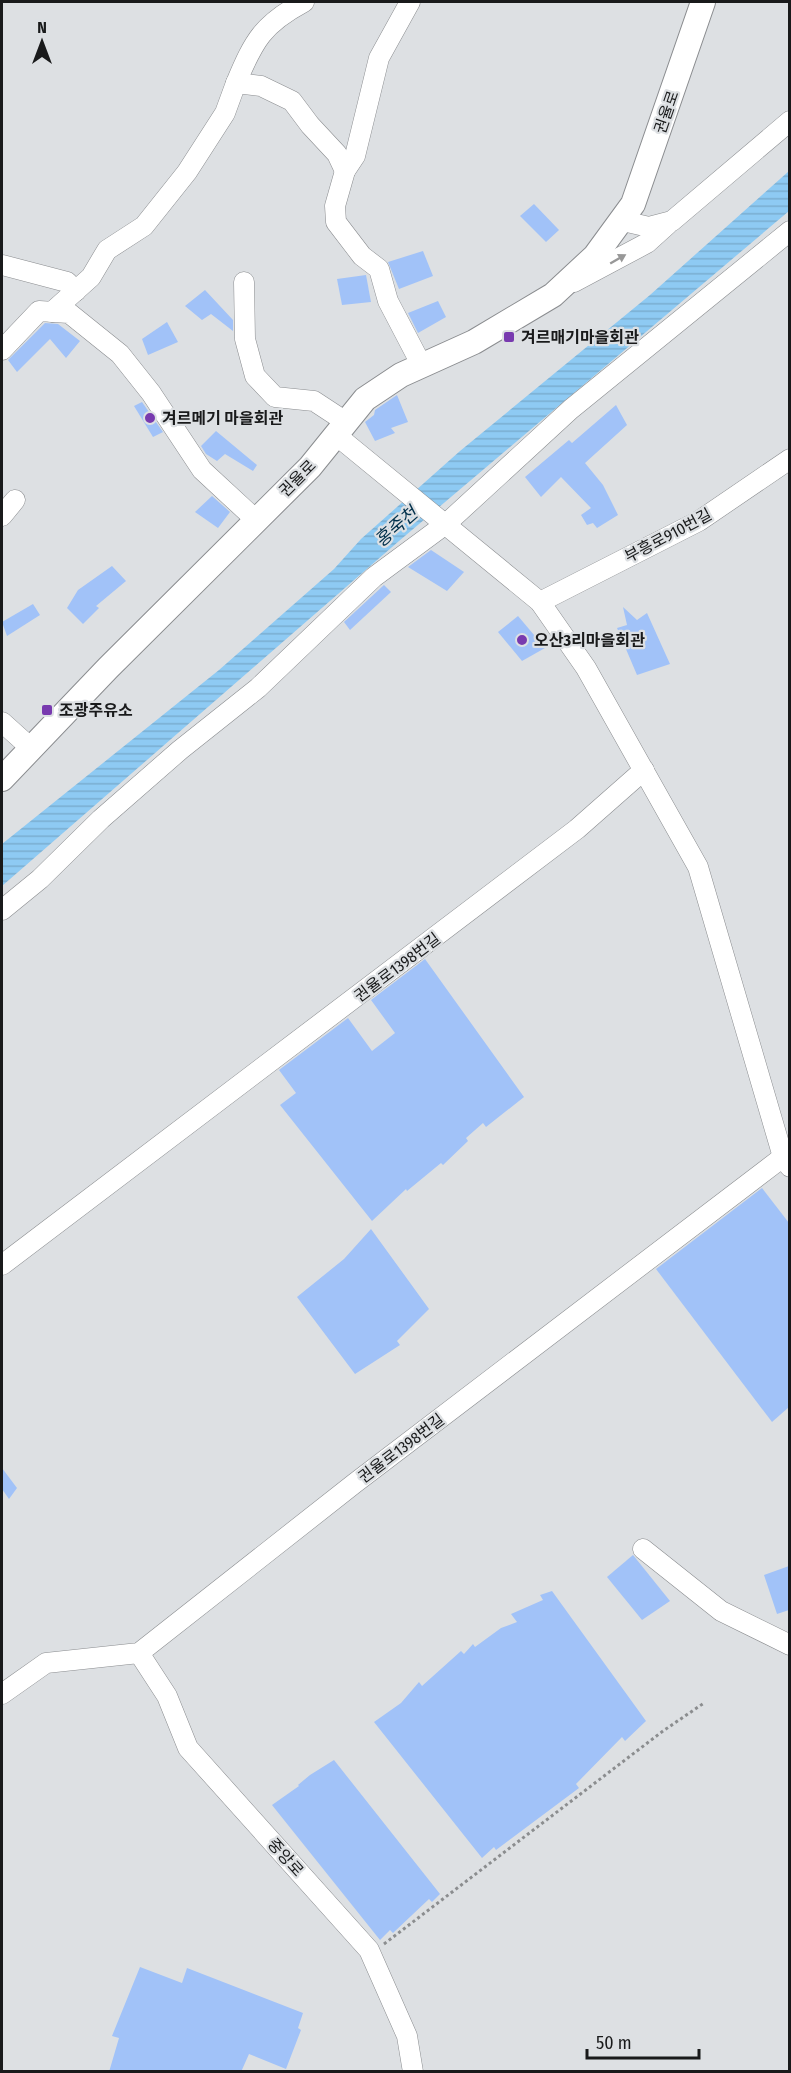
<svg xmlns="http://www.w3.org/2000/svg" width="791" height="2073" viewBox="0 0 791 2073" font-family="'Fira Sans Condensed','Noto Sans KR',sans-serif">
<defs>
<pattern id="water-rules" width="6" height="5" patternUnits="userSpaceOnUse" patternTransform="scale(1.5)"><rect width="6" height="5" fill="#8ecaf3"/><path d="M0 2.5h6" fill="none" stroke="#7aadd0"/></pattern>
</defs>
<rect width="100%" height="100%" fill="#dde0e3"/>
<path fill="url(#water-rules)" d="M789,171v40l-390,330 -397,345v-42l217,-174 115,-101 27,-30 99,-88 190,-156z"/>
<g fill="#a1c2f8">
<path d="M534,204l25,26 -13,12 -26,-26z"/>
<path d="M423,251l10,25 -34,13 -11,-27z"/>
<path d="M366,275l5,27 -29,3 -5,-26z"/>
<path d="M205,290l28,30v11l-22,-17 -9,6 -17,-14z"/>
<path d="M438,301l8,16 -28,16 -10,-20z"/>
<path d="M167,322l11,20 -30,13 -6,-16z"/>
<path d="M45,323l13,1 22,17 -14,17 -16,-19 -33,33 -9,-12z"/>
<path d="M397,395l11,27 -17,6 4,5 -20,8 -10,-19 9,-7 1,-5z"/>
<path d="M142,402l21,30 -10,5 -19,-31z"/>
<path d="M616,405l11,20 -42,38 18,22 15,30 -21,13 -4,-5 -6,2 -6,-10 10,-7 -30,-31 -20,20 -16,-20 44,-37 3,3z"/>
<path d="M216,431l41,34 -4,6 -28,-17 -8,7 -11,-7 -5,-8z"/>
<path d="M212,496l18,16 -12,16 -23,-16z"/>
<path d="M431,550l33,22 -17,19 -39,-24z"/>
<path d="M112,566l14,15 -30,25 3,2 -16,16 -16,-16 11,-18z"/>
<path d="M384,585l7,7 -41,38 -6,-8z"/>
<path d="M33,604l7,11 -33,21 -5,-14z"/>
<path d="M623,607l14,13 10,-7 23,51 -33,11 -20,-47 10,-3z"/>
<path d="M518,616l27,32 -23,13 -24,-29z"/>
<path d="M425,959l99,138 -38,30 -3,-4 -17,15 2,3 -25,24 -2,-2 -34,28 -1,-2 -34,32 -92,-116 16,-12 -17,-23 69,-52 24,33 23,-18 -24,-33z"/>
<path d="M762,1188l27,35v184l-17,15 -116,-153z"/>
<path d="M371,1229l58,80 -32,32 3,4 -45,29 -58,-77 47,-38z"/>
<path d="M2,1468l15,20 -8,11 -7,-10z"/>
<path d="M633,1555l37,46 -28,19 -35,-43z"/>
<path d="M789,1566v44l-12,4 -13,-39z"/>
<path d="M552,1591l94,130 -21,20 -3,-4 -46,47 3,4 -83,62 -2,-3 -12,11 -108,-136 27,-19 18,-21 3,4 39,-35 3,3 9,-10 2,3 26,-19 16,-6 -6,-8 32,-14 -3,-5z"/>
<path d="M334,1760l106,134 -8,8 -3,-3 -36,34 -3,-3 -10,10 -108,-135 27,-19 -1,-1 12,-10z"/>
<path d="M140,1967l42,16 5,-15 116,45 -5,15 3,2 -15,39 -37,-15 -8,18h-132l10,-34 -7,-2z"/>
</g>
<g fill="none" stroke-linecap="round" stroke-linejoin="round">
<g stroke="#8a8c8f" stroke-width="21">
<g id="minor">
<path d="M410,2l-31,56 -24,98 -10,15 -10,35 1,16 26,34 17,13 9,32 34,65"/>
<path d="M236,83c18,-43 27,-59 68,-81"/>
<path d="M623,221l26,6 23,-6 118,-100"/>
<path d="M2,265l65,17 9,9"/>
<path d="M244,282l1,57 10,37 20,21 39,4 32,21"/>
<path d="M574,282l73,-39 21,-19"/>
<path d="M52,312l39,-35 16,-27 37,-24 43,-54 38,-59 11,-30 25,3 31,15 18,24 27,29 8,17"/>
<path d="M2,350l37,-39 30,2 51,41 31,39 51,77 54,50"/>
<path d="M336,435l204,167 46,66 112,199 85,290 7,10"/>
<path d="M2,516l13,-16"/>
<path d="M540,602l159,-81 91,-62"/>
<path d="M2,722l30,27"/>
<path d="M2,910l38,-31 61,-60 79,-69 78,-62 116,-111 73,-54 124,-114 219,-178"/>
<path d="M2,1265l575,-436 67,-59"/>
<path d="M643,1549l78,62 69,34"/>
<path d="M139,1653l28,43 21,52 181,202 38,86 6,36"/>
<path d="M2,1694l44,-31 93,-10 216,-170 428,-326"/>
</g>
</g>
<g stroke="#8a8c8f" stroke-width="26">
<path id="major" d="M2,779l106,-111 202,-201 55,-68 36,-24 73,-33 79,-47 42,-39 38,-52 70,-202"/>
</g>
<path stroke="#8b8d8f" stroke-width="3" stroke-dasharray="3 3" stroke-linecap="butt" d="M384,1944l279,-213 41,-28"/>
<use href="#minor" stroke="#fff" stroke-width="20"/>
<use href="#major" stroke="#fff" stroke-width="24"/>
</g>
<defs><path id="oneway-solid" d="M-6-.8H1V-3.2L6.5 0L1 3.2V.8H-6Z" transform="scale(1.5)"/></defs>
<use fill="#989898" href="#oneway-solid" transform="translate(618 259) rotate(-30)"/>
<g fill="#783aaf" stroke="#dde0e3" stroke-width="2">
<rect x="503" y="331" width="12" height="12" rx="3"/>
<circle cx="150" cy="418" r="6"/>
<circle cx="522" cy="640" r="6"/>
<rect x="41" y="704" width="12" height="12" rx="3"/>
</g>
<g text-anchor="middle" stroke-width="4.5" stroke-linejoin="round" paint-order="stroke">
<g font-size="16" fill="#191a1b" stroke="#dde0e3">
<text transform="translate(666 112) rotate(-71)" y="6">권율로</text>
<text transform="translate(297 478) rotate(-45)" y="6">권율로</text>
<text transform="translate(668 535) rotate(-28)" y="6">부흥로910번길</text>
<text transform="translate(397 967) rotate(-37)" y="6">권율로1398번길</text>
<text transform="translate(401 1448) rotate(-37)" y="6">권율로1398번길</text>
<text transform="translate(286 1857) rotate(48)" y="6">중앙로</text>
</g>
<g font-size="16" font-weight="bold" fill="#191a1b" stroke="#dde0e3" text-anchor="start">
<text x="521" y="343">겨르매기마을회관</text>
<text x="162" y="424">겨르메기 마을회관</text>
<text x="534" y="646">오산3리마을회관</text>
<text x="59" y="716">조광주유소</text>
</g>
<g font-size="18" font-style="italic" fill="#00304b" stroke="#dde0e3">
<text transform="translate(396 527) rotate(-41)" y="6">홍죽천</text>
</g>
</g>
<rect width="791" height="2073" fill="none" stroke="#191a1b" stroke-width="6"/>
<g transform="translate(42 42)" stroke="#dde0e3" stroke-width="4.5" paint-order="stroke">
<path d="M0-4.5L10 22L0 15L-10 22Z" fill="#191a1b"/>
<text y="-9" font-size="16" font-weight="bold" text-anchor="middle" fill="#191a1b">N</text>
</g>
<path d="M587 2049v9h112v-9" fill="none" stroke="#191a1b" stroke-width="3"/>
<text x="596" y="2049" font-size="18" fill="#191a1b" stroke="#dde0e3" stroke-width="4.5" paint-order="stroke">50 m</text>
</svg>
